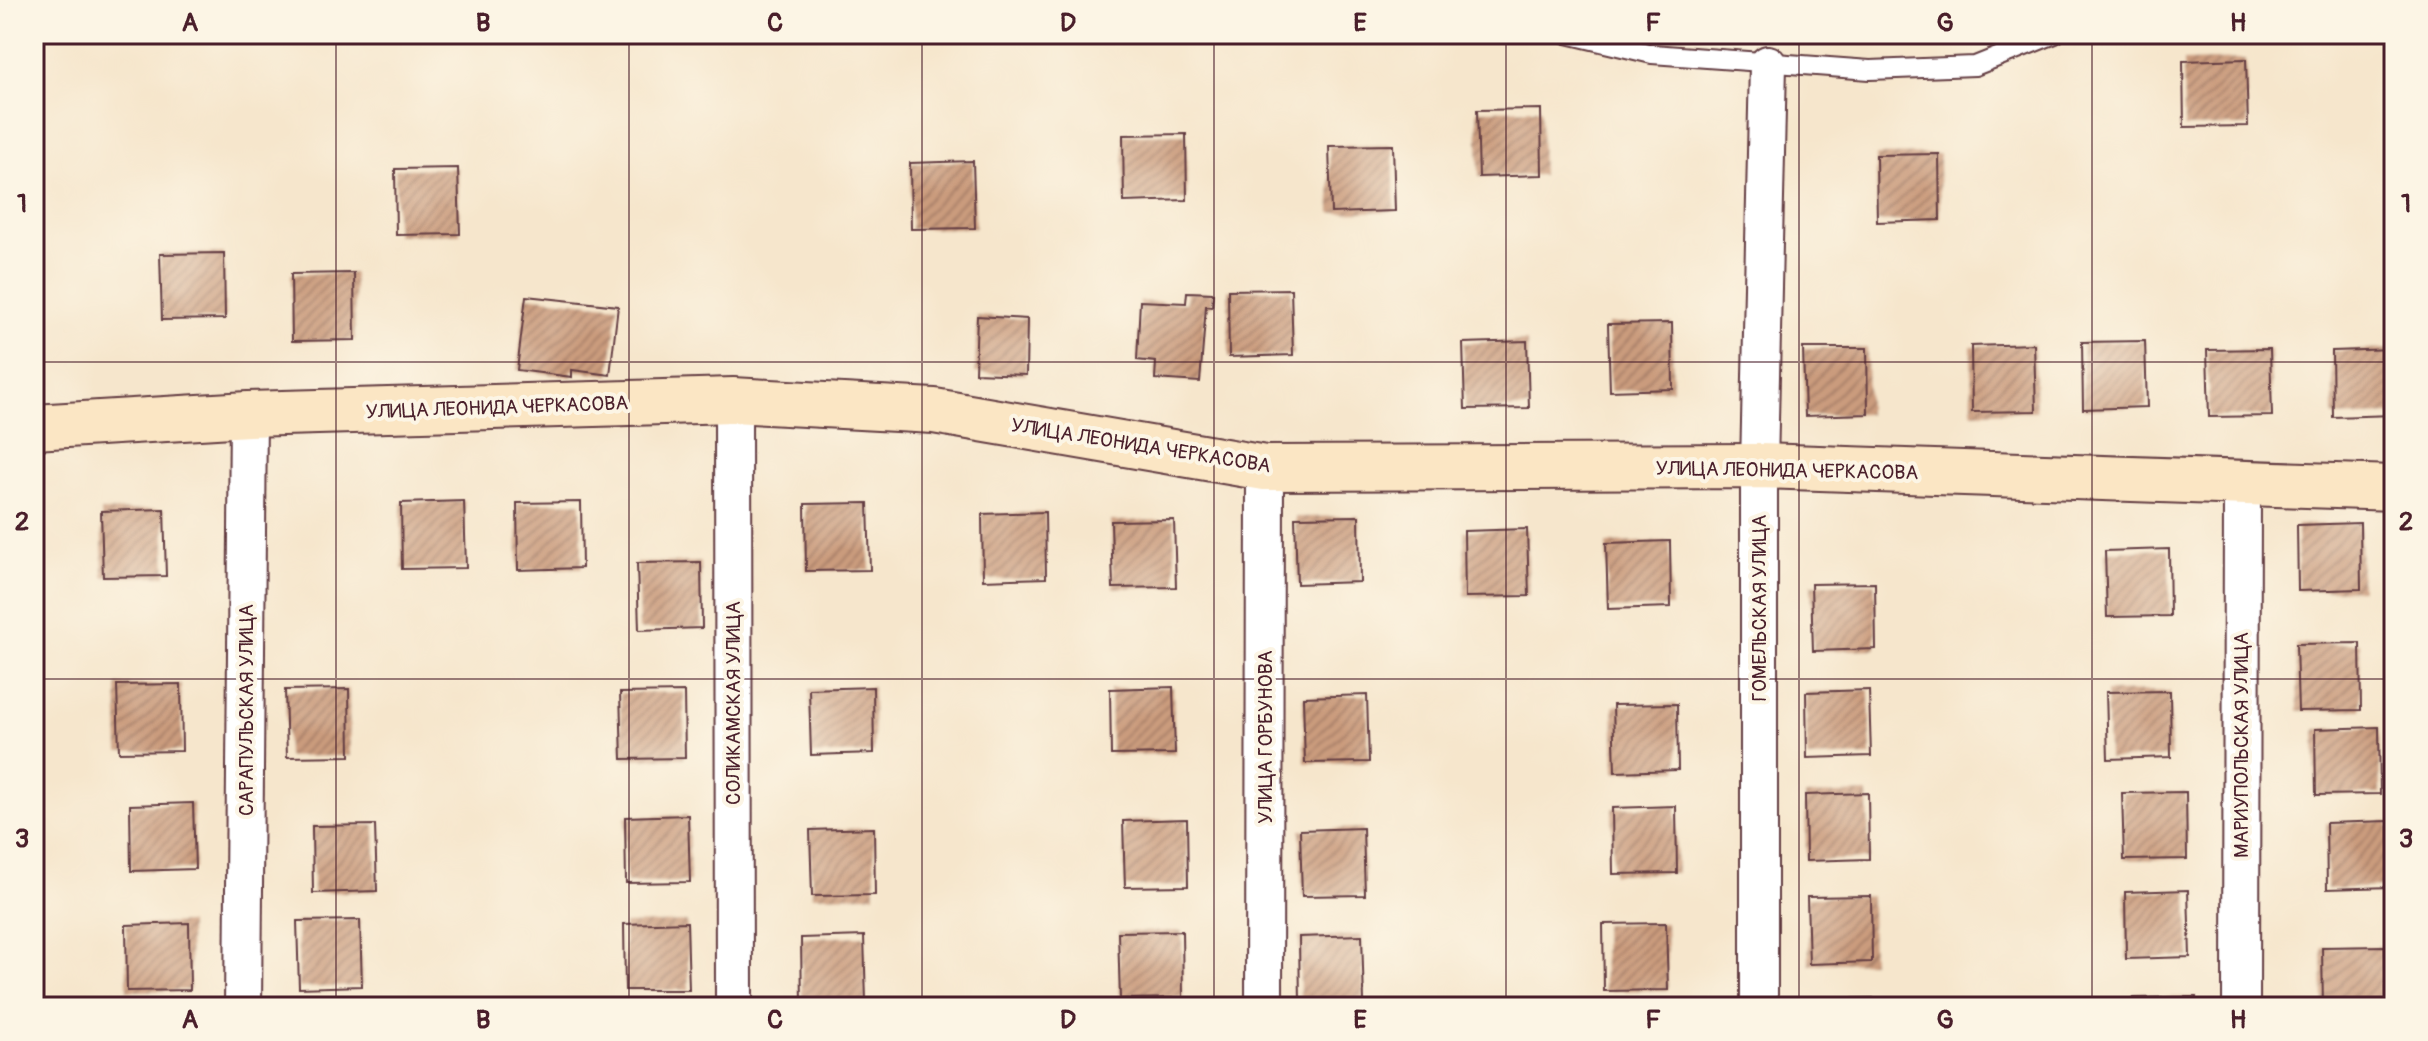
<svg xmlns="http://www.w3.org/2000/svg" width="2428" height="1041" viewBox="0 0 2428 1041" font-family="Pangolin,sans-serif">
<defs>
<pattern id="building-hatch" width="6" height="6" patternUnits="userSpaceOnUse" patternTransform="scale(2)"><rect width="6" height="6" fill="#ca9b7d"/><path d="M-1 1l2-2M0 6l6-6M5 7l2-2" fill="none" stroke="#a67e67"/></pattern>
</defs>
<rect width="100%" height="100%" fill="#fcf5e5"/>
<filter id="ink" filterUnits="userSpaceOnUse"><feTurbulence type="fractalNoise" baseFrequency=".0125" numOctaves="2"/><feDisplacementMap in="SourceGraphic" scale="16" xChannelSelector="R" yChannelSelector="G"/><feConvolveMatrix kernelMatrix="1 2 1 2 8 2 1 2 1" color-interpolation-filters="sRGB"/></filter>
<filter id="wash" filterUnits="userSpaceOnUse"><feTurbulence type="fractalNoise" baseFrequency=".006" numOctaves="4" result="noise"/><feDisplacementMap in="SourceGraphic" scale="32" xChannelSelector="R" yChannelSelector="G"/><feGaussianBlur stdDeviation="1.8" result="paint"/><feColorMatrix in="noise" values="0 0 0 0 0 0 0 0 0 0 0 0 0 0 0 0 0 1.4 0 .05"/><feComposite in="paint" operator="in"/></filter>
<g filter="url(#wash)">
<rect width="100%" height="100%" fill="#f6e6cc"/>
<g id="blocks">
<g fill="url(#building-hatch)">
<path d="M2246,59l2,67 -64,1 -1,-66z"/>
<path d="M1541,109l1,66 -63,2 -2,-67z"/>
<path d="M1186,134l1,66 -63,2 -1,-67z"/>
<path d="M1393,145l2,66 -64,2 -2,-67z"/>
<path d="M1939,154l1,66 -63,2 -1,-67z"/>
<path d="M973,161l2,67 -64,1 -1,-66z"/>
<path d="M458,168l2,66 -64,1 -1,-66z"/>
<path d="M224,253l1,66 -63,1 -2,-66z"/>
<path d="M354,273l1,67 -63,1 -1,-67z"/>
<path d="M1291,289l2,66 -64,2 -1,-67z"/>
<path d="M1187,292l26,1 -1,14 -6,-1 -6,76 -45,-3 1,-17 -19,-2 3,-59 46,2z"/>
<path d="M526,296l92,10 -8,69 -38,-5v7l-55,-7z"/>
<path d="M977,316l50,3 -1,56 -51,-2z"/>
<path d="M1672,323l1,66 -63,2 -2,-67z"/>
<path d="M1527,341l2,67 -64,1 -2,-66z"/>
<path d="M2145,341l2,66 -64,2 -1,-67z"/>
<path d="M2034,344l2,67 -64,1 -1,-66z"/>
<path d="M1803,348h64l1,66 -63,2z"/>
<path d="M2270,349l2,67 -63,1 -2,-67z"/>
<path d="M2394,349v66l-61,2 -1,-66z"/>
<path d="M464,501l2,67 -64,1 -1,-66z"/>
<path d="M581,502l1,66 -64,2 -1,-67z"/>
<path d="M868,503l2,67 -64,1 -1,-67z"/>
<path d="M164,509l2,67 -63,1 -2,-66z"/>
<path d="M1045,512l1,66 -63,2 -1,-66z"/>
<path d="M1359,516l1,66 -63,2 -2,-67z"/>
<path d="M1174,520l2,67 -63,1 -2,-67z"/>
<path d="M2360,523l1,66 -63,2 -1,-66z"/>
<path d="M1527,529l2,67 -64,1 -1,-66z"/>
<path d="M1670,541l1,66 -63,2 -2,-66z"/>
<path d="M2169,549l1,67 -63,1 -2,-66z"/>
<path d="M701,562l1,66 -63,2 -2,-67z"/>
<path d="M1875,583l1,66 -63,2 -2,-67z"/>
<path d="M2360,643l1,67 -63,1 -2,-67z"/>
<path d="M181,684l1,67 -63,1 -2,-67z"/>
<path d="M873,687l1,66 -63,2 -2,-66z"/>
<path d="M1173,687l2,67 -64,1 -1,-66z"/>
<path d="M349,689l1,67 -63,1 -2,-67z"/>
<path d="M1869,690l2,66 -64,2 -1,-66z"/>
<path d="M2170,691l1,66 -63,2 -2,-67z"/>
<path d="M684,692l1,66 -63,1 -2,-66z"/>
<path d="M1367,695l2,67 -64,1 -2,-66z"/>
<path d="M1677,704l1,66 -63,2 -2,-67z"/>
<path d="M2379,727l1,67 -64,1 -1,-66z"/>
<path d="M2186,792l1,67 -63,1 -2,-67z"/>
<path d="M1868,793l1,66 -63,2 -1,-66z"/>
<path d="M193,803l2,66 -64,2 -1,-66z"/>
<path d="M1676,806l1,67 -64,1 -1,-66z"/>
<path d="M688,815l2,67 -64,1 -1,-66z"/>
<path d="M1187,819l1,67 -63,1 -2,-66z"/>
<path d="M2389,821l2,66 -64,2 -1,-66z"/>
<path d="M375,825l2,66 -64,2 -1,-67z"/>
<path d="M874,828l1,67 -63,1 -2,-66z"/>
<path d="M1363,828l2,67 -63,1 -2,-66z"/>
<path d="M2188,890l2,67 -64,2 -1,-67z"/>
<path d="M1871,896l1,66 -63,2 -2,-67z"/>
<path d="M360,920l2,66 -63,2 -2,-67z"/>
<path d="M687,922l2,68h-64l-1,-66z"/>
<path d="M189,923l1,67 -63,1 -1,-66z"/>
<path d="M1666,923l2,67 -64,1 -1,-67z"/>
<path d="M1182,931l1,67 -63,1 -2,-67z"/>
<path d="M1362,935l2,67 -64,1 -1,-66z"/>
<path d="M864,936l2,66 -64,2 -1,-66z"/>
<path d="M2385,946l2,61h-64l-1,-60z"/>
<path d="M2196,997v10h-64v-9z"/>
<path d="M1873,998l1,9h-64v-7z"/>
</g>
</g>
</g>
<g filter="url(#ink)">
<use href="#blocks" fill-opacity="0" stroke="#643d43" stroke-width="2"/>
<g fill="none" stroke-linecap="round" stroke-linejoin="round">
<g stroke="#643d43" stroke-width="22">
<path id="lane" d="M1567,34l85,20 218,16 105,-4 80,-32"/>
</g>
<g stroke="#643d43" stroke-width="40">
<g id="street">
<path d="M733,400l1,607"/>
<path d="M243,1007l5,-593"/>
<path d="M1264,1007l1,-539"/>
<path d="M1759,1007v-541l9,-402"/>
<path d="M2241,1007l1,-523"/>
</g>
</g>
<g stroke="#643d43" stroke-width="48">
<path id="secondary" d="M34,427l214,-13 485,-14 201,11 331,57 494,-2 635,22"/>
</g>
<use href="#lane" stroke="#fff" stroke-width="18"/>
<use href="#street" stroke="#fff" stroke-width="36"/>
<use href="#secondary" stroke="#fbe6c4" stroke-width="44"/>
</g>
</g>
<path fill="none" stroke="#4a1f2b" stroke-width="2" stroke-opacity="0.55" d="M336,34v973M629,34v973M922,34v973M1214,34v973M1506,34v973M1799,34v973M2092,34v973M34,362h2360M34,679h2360"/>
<g text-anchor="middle" stroke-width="8" stroke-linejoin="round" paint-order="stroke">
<g font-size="20" fill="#4a1f2b" stroke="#fcf5e5">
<text transform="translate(497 407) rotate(-2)" y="7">УЛИЦА ЛЕОНИДА ЧЕРКАСОВА</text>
<text transform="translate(1141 445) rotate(9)" y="7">УЛИЦА ЛЕОНИДА ЧЕРКАСОВА</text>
<text transform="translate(1787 470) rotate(1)" y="7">УЛИЦА ЛЕОНИДА ЧЕРКАСОВА</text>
<text transform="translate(1759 608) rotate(-90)" y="7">ГОМЕЛЬСКАЯ УЛИЦА</text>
<text transform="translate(733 703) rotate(-90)" y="7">СОЛИКАМСКАЯ УЛИЦА</text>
<text transform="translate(246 710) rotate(-90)" y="7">САРАПУЛЬСКАЯ УЛИЦА</text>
<text transform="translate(1265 737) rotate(-90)" y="7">УЛИЦА ГОРБУНОВА</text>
<text transform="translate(2241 745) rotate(-90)" y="7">МАРИУПОЛЬСКАЯ УЛИЦА</text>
</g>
</g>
<rect width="2428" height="1041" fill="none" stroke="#fcf5e5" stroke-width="88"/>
<rect x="44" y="44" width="2340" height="953" fill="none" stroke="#4a1f2b" stroke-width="3"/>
<g font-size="26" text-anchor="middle" font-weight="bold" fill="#4a1f2b">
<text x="190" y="31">A</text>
<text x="483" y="31">B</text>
<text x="775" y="31">C</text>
<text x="1068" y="31">D</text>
<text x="1360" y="31">E</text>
<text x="1653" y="31">F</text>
<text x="1945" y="31">G</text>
<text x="2238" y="31">H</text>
<text x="22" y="212">1</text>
<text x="2406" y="212">1</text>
<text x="22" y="530">2</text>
<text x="2406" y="530">2</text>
<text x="22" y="847">3</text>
<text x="2406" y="847">3</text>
<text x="190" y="1028">A</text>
<text x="483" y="1028">B</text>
<text x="775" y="1028">C</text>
<text x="1068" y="1028">D</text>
<text x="1360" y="1028">E</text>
<text x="1653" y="1028">F</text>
<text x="1945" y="1028">G</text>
<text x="2238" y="1028">H</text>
</g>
</svg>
